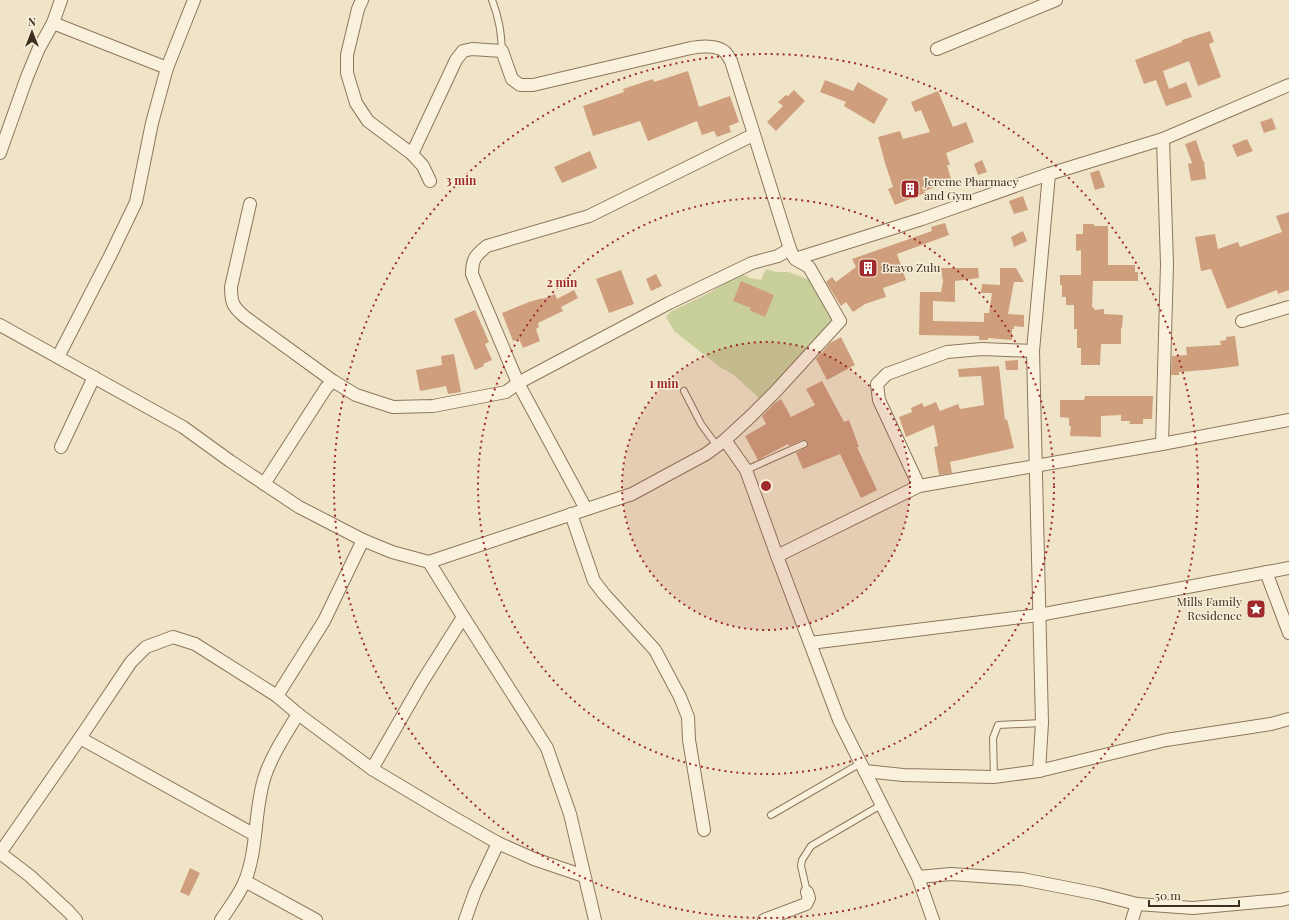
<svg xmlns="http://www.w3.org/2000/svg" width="1289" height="920" viewBox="0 0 1289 920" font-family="'Playfair Display',serif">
<rect width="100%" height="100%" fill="#f0e4c8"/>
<path fill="#c9cf9b" d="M766,269l10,3h13l26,10 21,39 -63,68 -14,9 -25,-23 -14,-8 -46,-36 -8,-14 4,-5 41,-20 24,-15 9,-2 6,3 11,2z"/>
<g fill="#cf9f7d">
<path d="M1210,31l4,11 -5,2 12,33 -23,9 -9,-25 -26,10 6,18 17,-7 6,15 -26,9 -10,-26 -12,4 -9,-24 47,-18v-2z"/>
<path d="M688,71l11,36 31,-11 9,26 -10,4 2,6 -14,5 -3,-6 -12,4 -5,-14 -49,20 -8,-20 -47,15 -10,-30 41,-14 -1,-3 30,-10 1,3z"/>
<path d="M825,80l28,11 5,-9 30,17 -14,25 -30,-18 2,-4 -26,-10z"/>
<path d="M794,90l11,11 -29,30 -9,-9 16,-16 -5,-4 8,-7 2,1z"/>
<path d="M938,91l15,36 13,-5 8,20 -28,11 4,12h-3l5,17 -28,9 1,2 -30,12 -7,-16 5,-2 -8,-24 -7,-26 22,-6 3,8 27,-7 -9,-22 -6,2 -4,-10z"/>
<path d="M1272,118l4,11 -12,4 -4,-11z"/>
<path d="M1247,139l6,12 -16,6 -5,-12z"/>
<path d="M1196,140l7,21h1l2,18 -15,2 -3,-17 4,-1 -7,-19z"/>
<path d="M590,151l7,17 -35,15 -8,-16z"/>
<path d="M982,160l5,12 -9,3 -4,-11z"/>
<path d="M1099,170l6,17 -10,3 -5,-17z"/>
<path d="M1023,196l5,14 -14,4 -5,-13z"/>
<path d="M1289,212v78l-11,4 -1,-4 -50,19 -16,-40 -10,2 -6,-34 20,-3 3,15 20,-7 2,5 42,-15 -6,-16z"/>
<path d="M945,223l4,12 -52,19 9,26 -23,8 3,9 -21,7 -12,8 -7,-10 -5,4 -15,-24 6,-5 4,5 20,-15 -4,-8 80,-28 -1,-4z"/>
<path d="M1083,224h11v2h14v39h27v7h3v9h-45l-1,27 2,-1v3l10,-1v5l19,1 -1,13h-1v16h-20l-1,21h-19v-17h-4v-19h-3v-24h-8v-8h-4v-12h-2v-10h21v-25l-5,1v-17h7z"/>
<path d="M1023,231l4,10 -13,6 -3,-10z"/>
<path d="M941,268h37l1,10 -24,3v21l-22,-1v20l51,1v-9h5l3,-20h-11l1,-9 18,1v-17h16l8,14h-10l-6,32 16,1v12l-10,-1v3h-2v11l-24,-2v2h-9v-4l-60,-1 1,-43h21l2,-10z"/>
<path d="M621,270l13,34 -25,9 -13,-34z"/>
<path d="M656,274l6,12 -11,5 -5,-12z"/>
<path d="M741,281l33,14 -9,22 -16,-7 2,-2 -18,-7z"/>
<path d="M574,290l4,8 -17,9 2,4 -25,12 1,4 -3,2 4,12 -17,7 -4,-9 -6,2 -11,-28 27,-11 14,-4v1l12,-5 2,5z"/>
<path d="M475,310l14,32 -4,2 7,16 -9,4 1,2 -9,4 -21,-51z"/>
<path d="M1235,336l4,30 -33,4 -27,2v3h-8l1,-19 15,-1 -1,-8 35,-2 -1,-4 6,-1v-3z"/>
<path d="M841,337l14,28 -28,15 -11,-21 14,-16z"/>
<path d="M454,354l7,38 -13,2 -2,-8 -26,5 -4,-21 26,-5 -1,-9z"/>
<path d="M1018,360v10h-12l-1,-9z"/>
<path d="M999,366l6,54 2,-1 7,29 -64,14 2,11 -13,2 -5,-28 4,-1 -4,-21 -28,12 -7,-20 13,-5 -1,-4 11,-5 2,4 12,-5 4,9 18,-7 2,5 24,-4 -3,-29 -22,1 -1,-8z"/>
<path d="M822,381l22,41 5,-2 10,27h-2l20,43 -16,8 -21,-44 -37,15 -7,-16 11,-6 1,-3 -2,-4h-4l-13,6 -1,-2 -30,16 -13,-24 21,-12 -4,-8 13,-13 6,-4 10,18 24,-12 -9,-16z"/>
<path d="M1085,396h68l-1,23h-9v5h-14l1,-3h-9v-6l-20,1v21l-31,-1 1,-10h-2v-8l-9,-1v-17h24z"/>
<path d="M190,868l10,5 -11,23 -9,-4z"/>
</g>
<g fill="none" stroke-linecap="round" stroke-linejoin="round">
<g stroke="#8d765c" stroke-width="8">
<g id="service">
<path d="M492,0c7,18 9,31 10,51"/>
<path d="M684,391l17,33 16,22"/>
<path d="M746,470l58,-26"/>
<path d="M994,777l-1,-39 5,-13 44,-2"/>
<path d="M771,815l90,-52"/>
<path d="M807,892l-6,-26 1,-6 9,-14 70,-41"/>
</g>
</g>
<g stroke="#8d765c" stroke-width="14">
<g id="minor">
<path d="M362,0l-4,9 -11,46v18l9,30 12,18 44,33 11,12 7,15"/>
<path d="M53,23l114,45"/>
<path d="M937,49l119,-49"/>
<path d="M0,153l27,-76 12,-29 14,-25 8,-23"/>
<path d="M412,154l44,-94 7,-9 9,-2 30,2 10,28 8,6h13l158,-37c10,-2 27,-3 34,4 2,2 4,6 6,9l59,188 3,7"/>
<path d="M250,204l-19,83c0,16 2,20 14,30l88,64 23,14 37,12 40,-1 73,-14 12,-9 151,-80 83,-40 26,-7 12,-7"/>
<path d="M1242,321l47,-14"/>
<path d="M0,325l183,102 47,34 69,46 64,33 29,12 37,10 203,-68 74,-40 19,-14 26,-24 25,-25 64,-70 -31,-54 -14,-8 127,-40 127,-45 114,-35 126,-54"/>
<path d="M58,357l52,-101 26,-54 16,-79 15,-55 27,-68"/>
<path d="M725,440l21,30 31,86 62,164 79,157 15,43"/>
<path d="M1162,444l5,-180 -4,-125"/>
<path d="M61,447l33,-70"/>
<path d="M264,484l62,-96 7,-7"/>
<path d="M919,486l-40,-86 -2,-16 10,-10 60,-22 35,-3 51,2"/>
<path d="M586,509l-68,-126 -46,-109c0,-16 4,-19 15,-28l102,-30 164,-81"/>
<path d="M571,514l23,67 10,13 51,56 25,47 8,20 1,23 15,90"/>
<path d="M777,556l142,-70 243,-42 127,-24"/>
<path d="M429,562l28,45 90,141 23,66 25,106"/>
<path d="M1266,572l23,61"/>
<path d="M810,643l229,-28 250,-47"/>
<path d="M277,696l47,-75 39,-81"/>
<path d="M80,738l175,97"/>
<path d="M372,769l50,-87 41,-65"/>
<path d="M865,771l38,4 91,2 45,-6 127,-31 105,-16 18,-5"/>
<path d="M1039,771l3,-48 -9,-372 16,-177"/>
<path d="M0,853l80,-115 51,-76 15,-15 27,-10 22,7 82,52 21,18 74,55 77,46 49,28 36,16 50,17"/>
<path d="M0,853l30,23 39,36 7,8"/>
<path d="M918,877l33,-3 71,5 76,15 39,10 56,4 88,-8 8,-2"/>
<path d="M245,881l71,39"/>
<path d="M221,920c8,-12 18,-25 24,-39 13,-33 9,-69 19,-102 7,-23 22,-45 34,-65"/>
<path d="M465,920l10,-28 23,-49"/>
<path d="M764,920l42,-16 3,-6 -2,-6"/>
<path d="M1132,920l5,-16"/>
</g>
</g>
<use href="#service" stroke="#faf1dc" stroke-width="6"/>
<use href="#minor" stroke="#faf1dc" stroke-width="12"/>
</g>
<circle cx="766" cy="486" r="144" fill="#9e2a2b" fill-opacity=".12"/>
<g fill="none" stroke="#9e2a2b" stroke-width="2" stroke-dasharray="2 4">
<circle cx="766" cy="486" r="144"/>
<circle cx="766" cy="486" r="288"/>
<circle cx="766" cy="486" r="432"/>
</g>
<defs>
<g id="building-square" transform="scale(1)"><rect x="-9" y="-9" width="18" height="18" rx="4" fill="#9e2a2b" stroke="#f7eed8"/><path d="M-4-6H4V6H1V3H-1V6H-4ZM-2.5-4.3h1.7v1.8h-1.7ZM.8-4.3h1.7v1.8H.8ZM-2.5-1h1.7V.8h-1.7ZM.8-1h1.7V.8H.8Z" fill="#fff"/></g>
<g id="sight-square" transform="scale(1)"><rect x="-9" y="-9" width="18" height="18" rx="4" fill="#9e2a2b" stroke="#f7eed8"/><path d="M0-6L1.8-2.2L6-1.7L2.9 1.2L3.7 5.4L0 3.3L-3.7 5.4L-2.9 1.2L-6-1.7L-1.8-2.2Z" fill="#fff"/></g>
</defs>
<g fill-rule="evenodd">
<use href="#building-square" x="910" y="189"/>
<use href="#building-square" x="868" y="268"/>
<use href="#sight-square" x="1256" y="609"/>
</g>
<g text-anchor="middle" stroke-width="3" stroke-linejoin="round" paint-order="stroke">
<g font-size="12" fill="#3d2e20" stroke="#f7eed8" text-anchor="start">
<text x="924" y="186">Jereme Pharmacy<tspan x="924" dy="14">and Gym</tspan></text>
<text x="882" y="272">Bravo Zulu</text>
<text x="1242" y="606" text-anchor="end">Mills Family<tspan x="1242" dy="14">Residence</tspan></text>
</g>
</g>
<circle cx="766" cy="486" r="6" fill="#9e2a2b" stroke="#f7eed8" stroke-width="2"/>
<g font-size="12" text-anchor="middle" font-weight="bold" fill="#9e2a2b" stroke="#f7eed8" stroke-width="3" stroke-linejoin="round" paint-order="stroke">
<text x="461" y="185">3 min</text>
<text x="562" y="287">2 min</text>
<text x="664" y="388">1 min</text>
</g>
<g transform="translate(32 32)" stroke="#f7eed8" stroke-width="3" paint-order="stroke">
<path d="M0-3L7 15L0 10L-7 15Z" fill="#3d2e20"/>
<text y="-6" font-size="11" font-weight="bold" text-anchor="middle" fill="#3d2e20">N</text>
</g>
<path d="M1149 900v6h90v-6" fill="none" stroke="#3d2e20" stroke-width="2"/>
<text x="1155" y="900" font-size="12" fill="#3d2e20" stroke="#f7eed8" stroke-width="3" paint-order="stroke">50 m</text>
</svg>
